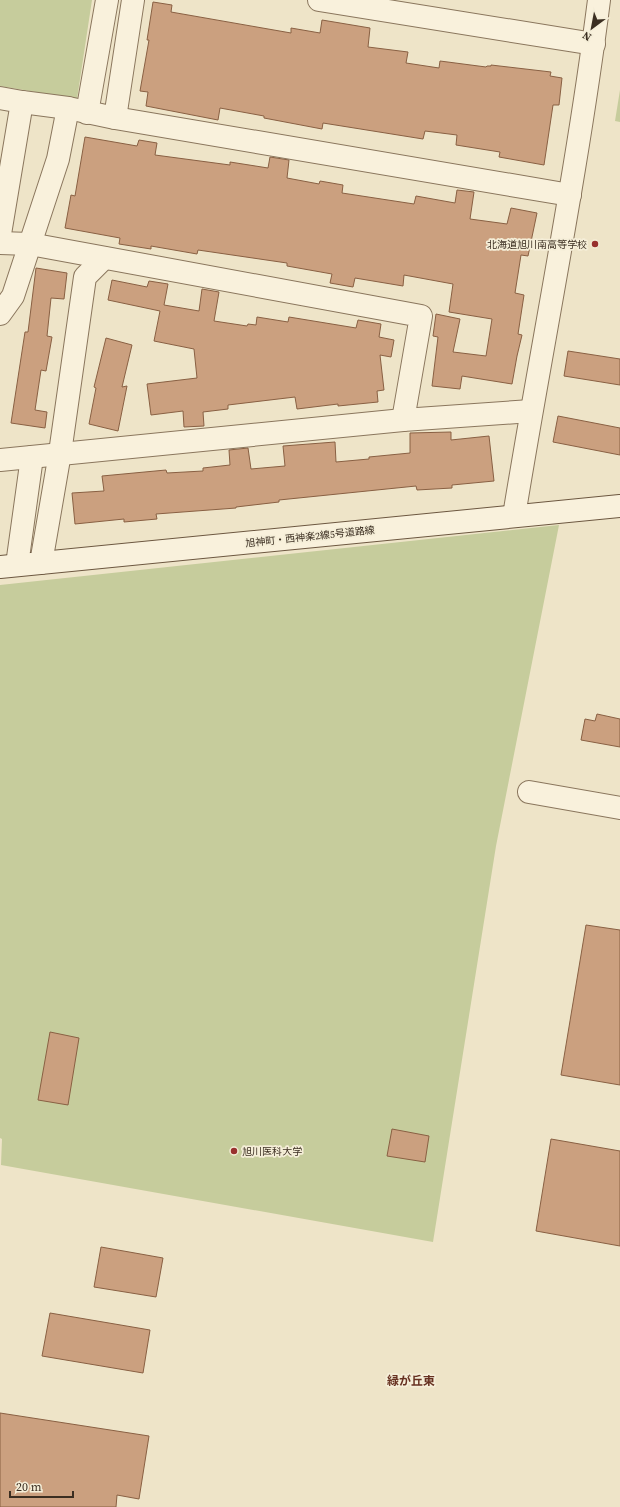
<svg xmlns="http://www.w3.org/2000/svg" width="620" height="1507" viewBox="0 0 620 1507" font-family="'Source Serif 4','Noto Sans JP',serif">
<rect width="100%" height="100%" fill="#eee4c8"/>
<g fill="#c6cc9c">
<path d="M0,0h92l-15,99 -77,-13z"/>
<path d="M620,90v32l-5,-1z"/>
<path d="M559,525l-63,321 -63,396 -432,-77 1,-26 -2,-1v-553z"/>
</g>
<g fill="#cba07f" stroke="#896043">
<path d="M153,2l19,3 -1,7 120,21v-5l29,5 2,-13 48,8 -2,19 40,5 -2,11 33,5 1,-7 46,6 1,-1h4v-1l60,7 -1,4 12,2 -3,27h-6l-9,60 -45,-8 1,-5 -44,-7 1,-10 -32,-4 -2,8 -100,-16 -1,6 -58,-11v-2l-44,-8 -2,12 -72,-14 2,-14 -8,-1 9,-51h-2z"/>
<path d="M85,137l52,9 2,-6 18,3 -2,12 75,10v-3l38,6 2,-11 19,3 -2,18 32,6 1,-3 23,4 -1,8 72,11 2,-8 39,7 2,-13 17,2 -4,27 37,5 4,-16 26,5 -9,43 -7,-1 -6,38 9,2 -6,39 4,1 -5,21 -5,28 -50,-8 -2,13 -28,-3 6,-49 -5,-1 3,-22 24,5 -7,33 33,4 6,-37 -43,-7 4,-28 -49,-9 -1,11 -48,-8 -2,9 -23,-4 2,-9 -45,-8v-3l-89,-13 -1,4 -46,-8v3l-32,-5 1,-6 -55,-10 6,-33 4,1z"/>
<path d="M36,268l31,5 -3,26 -13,-1 -4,38 5,1 -6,34 -5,-1 -6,40 12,2 -2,16 -34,-5 14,-91h3z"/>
<path d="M112,280l35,7 2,-6 19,3 -4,21 35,6 3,-22 17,3 -5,29 33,5 1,-2 8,1 1,-8 31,5 1,-5 67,11 2,-8 23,4 -2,13 15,3 -3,17 -11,-2 4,35 -7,1 1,11 -40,4v-2l-41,5 -2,-12 -67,8v4l-25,3 1,14 -20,1 -1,-16 -32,4 -4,-31 50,-6 -3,-29 -40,-8 6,-30 -52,-11z"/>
<path d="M106,338l26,7 -10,42 5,-1 -9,45 -29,-7 7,-36 -2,-1z"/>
<path d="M568,351l52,8v26l-56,-9z"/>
<path d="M558,416l62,12v27l-67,-13z"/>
<path d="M451,432v8l38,-4 5,45 -42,4v3l-35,2 -1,-4 -137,14v2l-43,5v1l-80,6 1,5 -33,3v-3l-49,5 -3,-31 32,-2 -2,-15 64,-6 1,3 36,-2v-3l27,-3 -1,-15 19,-2 3,21 34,-3 -2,-20 52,-4 1,20 33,-3v-2l41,-4v-20z"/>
<path d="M597,714l23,5v28l-39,-7 4,-21 10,2z"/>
<path d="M586,925l34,5v155l-59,-10z"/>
<path d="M50,1032l29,6 -11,67 -30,-5z"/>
<path d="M392,1129l37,7 -4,26 -38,-6z"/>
<path d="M551,1139l69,12v95l-84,-15z"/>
<path d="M101,1247l62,11 -7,39 -62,-10z"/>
<path d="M50,1313l100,17 -7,43 -101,-17z"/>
<path d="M0,1413l149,23 -10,63 -22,-4 -1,12h-116z"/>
</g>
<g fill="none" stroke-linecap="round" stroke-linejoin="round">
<g stroke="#8a765d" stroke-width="24">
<g id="street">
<path d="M319,0l275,44"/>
<path d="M0,98l22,4 -22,132"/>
<path d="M22,102l46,6 47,10 455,77"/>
<path d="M87,113l20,-113"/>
<path d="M115,118l18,-118"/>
<path d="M0,243l30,1 391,72 -18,104"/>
<path d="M0,314l13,-18 45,-137 10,-51"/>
<path d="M0,460l403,-40 128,-9"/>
<path d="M514,516c28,-172 63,-343 85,-516"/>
<path d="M41,563l19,-110 25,-176 19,-19"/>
<path d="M17,565l15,-108"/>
<path d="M529,792l91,16"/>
</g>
</g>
<g stroke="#6c5740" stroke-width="24">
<path id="secondary" d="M0,567l620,-61"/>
</g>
<use href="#street" stroke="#f9f1dc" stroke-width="22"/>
<use href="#secondary" stroke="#f9f1dc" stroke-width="22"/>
</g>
<g fill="#98302e" stroke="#f5eed8" stroke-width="1.5">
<circle cx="595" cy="244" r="4"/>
<circle cx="234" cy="1151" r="4"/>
</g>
<g text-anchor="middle" stroke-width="3.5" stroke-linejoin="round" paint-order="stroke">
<g font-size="10" fill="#3b2e21" stroke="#f5eed8" text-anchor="end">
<text x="587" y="248">北海道旭川南高等学校</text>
<text x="242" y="1155" text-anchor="start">旭川医科大学</text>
</g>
<g font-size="10" fill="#3b2e21" stroke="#f5eed8">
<text transform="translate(310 536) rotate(-6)" y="4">旭神町・西神楽2線5号道路線</text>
</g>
<g font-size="12" font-weight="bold" fill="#673121" stroke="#f5eed8">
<text x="411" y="1385">緑が丘東</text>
</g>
</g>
<g transform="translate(592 28) rotate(212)" stroke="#f5eed8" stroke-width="3" paint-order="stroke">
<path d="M0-3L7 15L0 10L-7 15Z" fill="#3b2e21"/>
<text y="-6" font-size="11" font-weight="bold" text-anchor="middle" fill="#3b2e21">N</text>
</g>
<path d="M10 1491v6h63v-6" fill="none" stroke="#3b2e21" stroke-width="2"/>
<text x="16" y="1491" font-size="12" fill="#3b2e21" stroke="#f5eed8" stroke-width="3" paint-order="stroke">20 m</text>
</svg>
